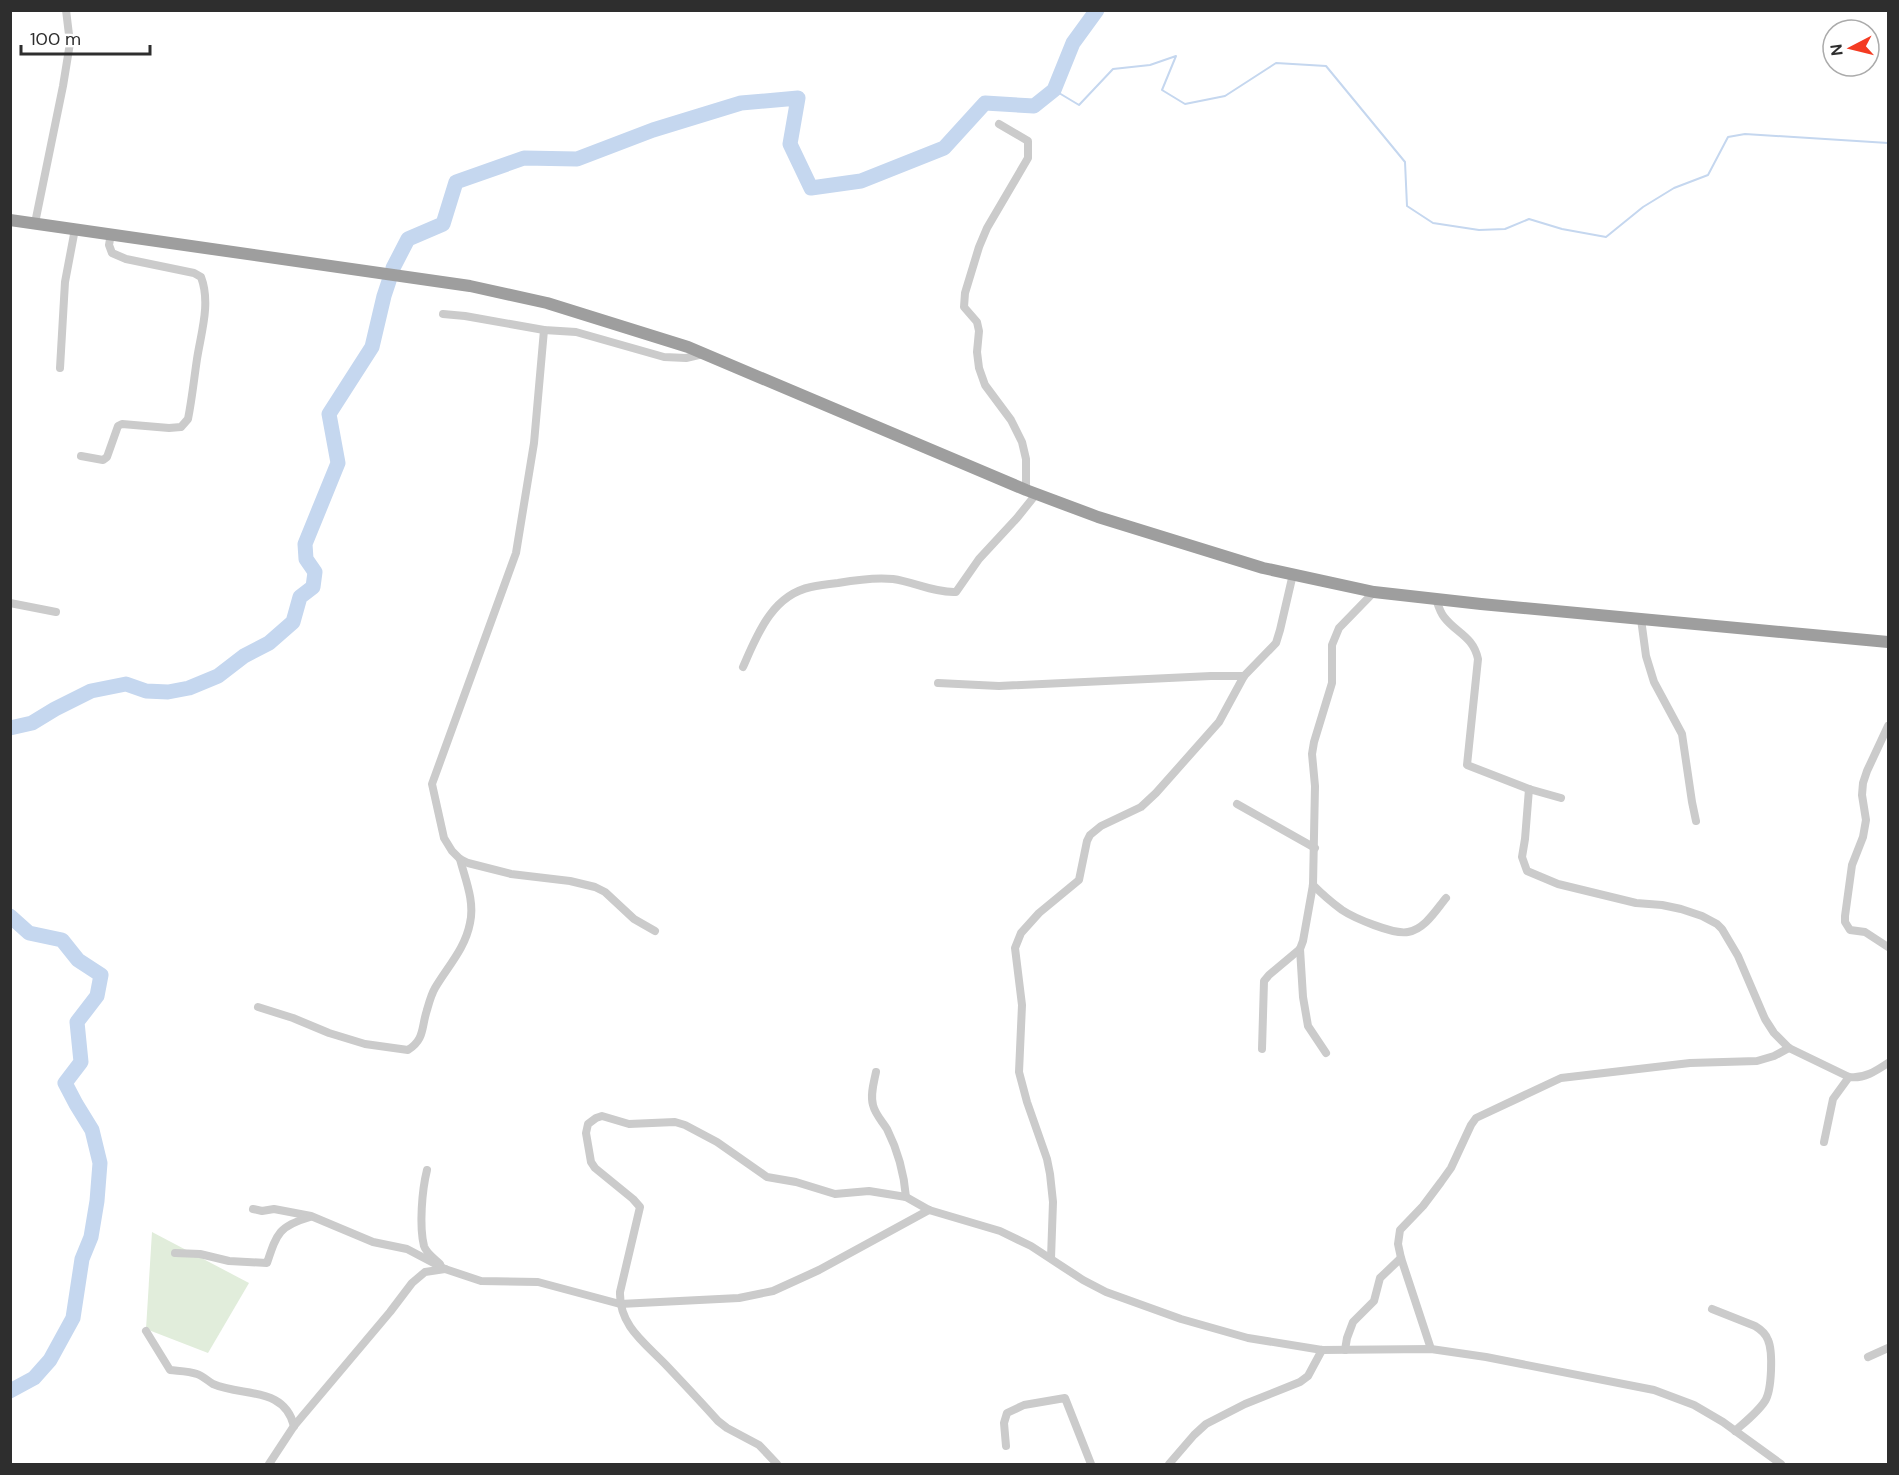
<svg xmlns="http://www.w3.org/2000/svg" width="1899" height="1475" viewBox="0 0 1899 1475" font-family="'DM Sans',sans-serif">
<rect width="100%" height="100%" fill="#fff"/>
<path fill="#e1eddb" d="M152,1232l97,51 -41,70 -62,-24z"/>
<g fill="none" stroke-linecap="round" stroke-linejoin="round">
<path stroke="#c5d7ef" stroke-width="2" d="M1054,90l25,15 34,-36 37,-4 26,-9 -14,34 23,14 40,-8 51,-33 50,3 79,96 2,44 26,17 46,7 26,-1 24,-10 33,10 44,8 37,-30 31,-19 34,-13 20,-38 17,-3 143,9"/>
<g stroke="#c5d7ef" stroke-width="15">
<path d="M393,268l15,-29 35,-15 13,-42 68,-24 53,1 76,-29 88,-27 57,-5 -8,46 21,44 50,-7 83,-33 41,-45 49,3 20,-16 19,-47 24,-33"/>
<path d="M10,728l22,-5 23,-14 36,-18 35,-7 20,7 22,1 21,-4 29,-12 26,-20 25,-13 24,-21 7,-25 13,-10 2,-15 -9,-13 -1,-15 33,-81 -9,-49 43,-67 12,-51 5,-15"/>
<path d="M10,916l19,17 33,7 16,20 23,15 -4,21 -20,26 4,40 -16,21 11,21 16,26 8,33 -3,38 -6,36 -9,22 -9,59 -23,42 -16,18 -24,13"/>
</g>
<g stroke="#cbcbcb" stroke-width="8">
<path d="M999,124l29,17v17l-41,70 -8,19 -14,46 -1,14 13,15 2,9 -2,21 2,16 6,17 26,35 11,22 4,17v31"/>
<path d="M35,223l28,-137 7,-43 -4,-33"/>
<path d="M443,314l22,2 79,14 32,2 88,25 22,1 17,-4"/>
<path d="M544,330l-10,113 -18,110 -84,231 12,54 8,13 8,8 8,4 43,11 59,7 25,6 10,5 29,27 21,12"/>
<path d="M60,368l5,-86 10,-53"/>
<path d="M81,456l22,4 4,-3 11,-31 4,-2 47,4 12,-1 7,-8c4,-20 6,-40 9,-60 4,-26 14,-56 4,-82l-7,-4 -68,-14 -14,-6 -3,-8 2,-11"/>
<path d="M1436,599c2,6 4,13 8,18 12,16 29,19 34,42l-11,106 62,24 32,9"/>
<path d="M10,603l46,9"/>
<path d="M1641,619l5,37 8,26 28,52 10,68 4,19"/>
<path d="M743,667c14,-32 29,-72 68,-80 9,-2 18,-3 27,-4 17,-3 38,-6 55,-4 21,3 42,14 63,13l23,-33 38,-41 20,-25"/>
<path d="M938,683l61,3 212,-10h33"/>
<path d="M1888,726l-21,45 -4,12 -1,12 4,25 -3,17 -11,28 -7,51v6l5,8 15,2 23,15"/>
<path d="M1529,789l-4,50 -3,18 5,14 31,13 78,19 26,2 19,4 21,7 15,8 5,5 16,27 27,63 9,14 15,15 60,29c15,2 27,-6 39,-14"/>
<path d="M1237,804l78,44"/>
<path d="M1313,885c9,9 18,17 29,25 12,8 52,25 66,22 17,-3 28,-22 38,-34"/>
<path d="M1300,949l3,48 5,29 18,27"/>
<path d="M258,1007l35,11 36,15 36,11 43,6c17,-11 13,-22 19,-40 2,-7 4,-15 8,-22 13,-22 30,-39 35,-65 5,-22 -5,-44 -10,-64"/>
<path d="M1262,1049l2,-68 5,-6 31,-26 3,-8 10,-56 2,-99 -3,-32 2,-12 18,-59v-38l7,-17 35,-36"/>
<path d="M876,1072c-2,10 -6,23 -3,33 2,9 9,16 14,24 11,22 17,44 19,68"/>
<path d="M1824,1142l9,-43 16,-22"/>
<path d="M427,1170c-5,20 -8,56 -3,76 2,7 11,13 16,18"/>
<path d="M253,1209l9,2 12,-2 37,7 62,26 34,7 38,20 36,12 57,1 82,22 119,-6 34,-7 46,-21 110,-60"/>
<path d="M175,1253l25,1 29,7 38,2c10,-30 12,-37 43,-46"/>
<path d="M1051,1258l2,-56 -3,-28 -3,-15 -20,-57 -8,-30 3,-67 -7,-57 6,-15 18,-20 40,-33 8,-39 3,-6 11,-9 40,-19 15,-14 63,-71 25,-46 32,-33 4,-13 13,-56"/>
<path d="M1712,1309l43,17c5,3 11,8 13,14 5,11 4,50 -3,61 -7,11 -20,21 -30,30"/>
<path d="M146,1331l24,39c8,1 19,1 27,4 6,2 11,7 16,10 30,13 71,2 81,42"/>
<path d="M1431,1349l-30,-91 -3,-14 2,-14 23,-24 18,-24 10,-14 20,-43 5,-7 85,-40 129,-15 67,-2 17,-5 15,-8"/>
<path d="M1345,1350l2,-12 6,-16 21,-21 6,-23 21,-20"/>
<path d="M1868,1357l20,-9"/>
<path d="M1006,1446l-2,-23 3,-10 17,-8 41,-7 26,66"/>
<path d="M269,1464l25,-38 96,-114 22,-29 13,-11 20,-3"/>
<path d="M777,1464l-18,-19 -32,-17 -9,-7c-17,-19 -34,-37 -52,-56 -21,-22 -47,-39 -46,-73l20,-85 -7,-8 -38,-31 -4,-6 -5,-29 2,-9 8,-6 6,-2 27,8 46,-2 10,3 32,17 50,35 29,5 39,12 34,-3 37,6 23,13 71,21 31,15 52,34 23,12 75,27 67,19 74,12 109,-1 55,8 168,33 40,15 29,17 58,42"/>
<path d="M1169,1464l25,-29 12,-11 39,-20 55,-22 8,-6 14,-26"/>
</g>
<path stroke="#9e9e9e" stroke-width="12" d="M10,220l460,66 77,17 141,44 338,143 72,27 165,51 111,24 107,12 407,38"/>
</g>
<rect width="1899" height="1475" fill="none" stroke="#2e2e2e" stroke-width="24"/>
<g transform="translate(1851 48) rotate(263)"><circle r="28" fill="#ffffff" stroke="#ababab" stroke-width="1.5"/>
<path d="M0-4.5L10 22L0 15L-10 22Z" fill="#f43b22"/>
<text y="-9" font-size="16" font-weight="bold" text-anchor="middle" fill="#2e2e2e">N</text>
</g>
<path d="M21 45v9h129v-9" fill="none" stroke="#2e2e2e" stroke-width="3"/>
<text x="30" y="45" font-size="18" fill="#2e2e2e" stroke="#ffffff" stroke-width="4.5" paint-order="stroke">100 m</text>
</svg>
